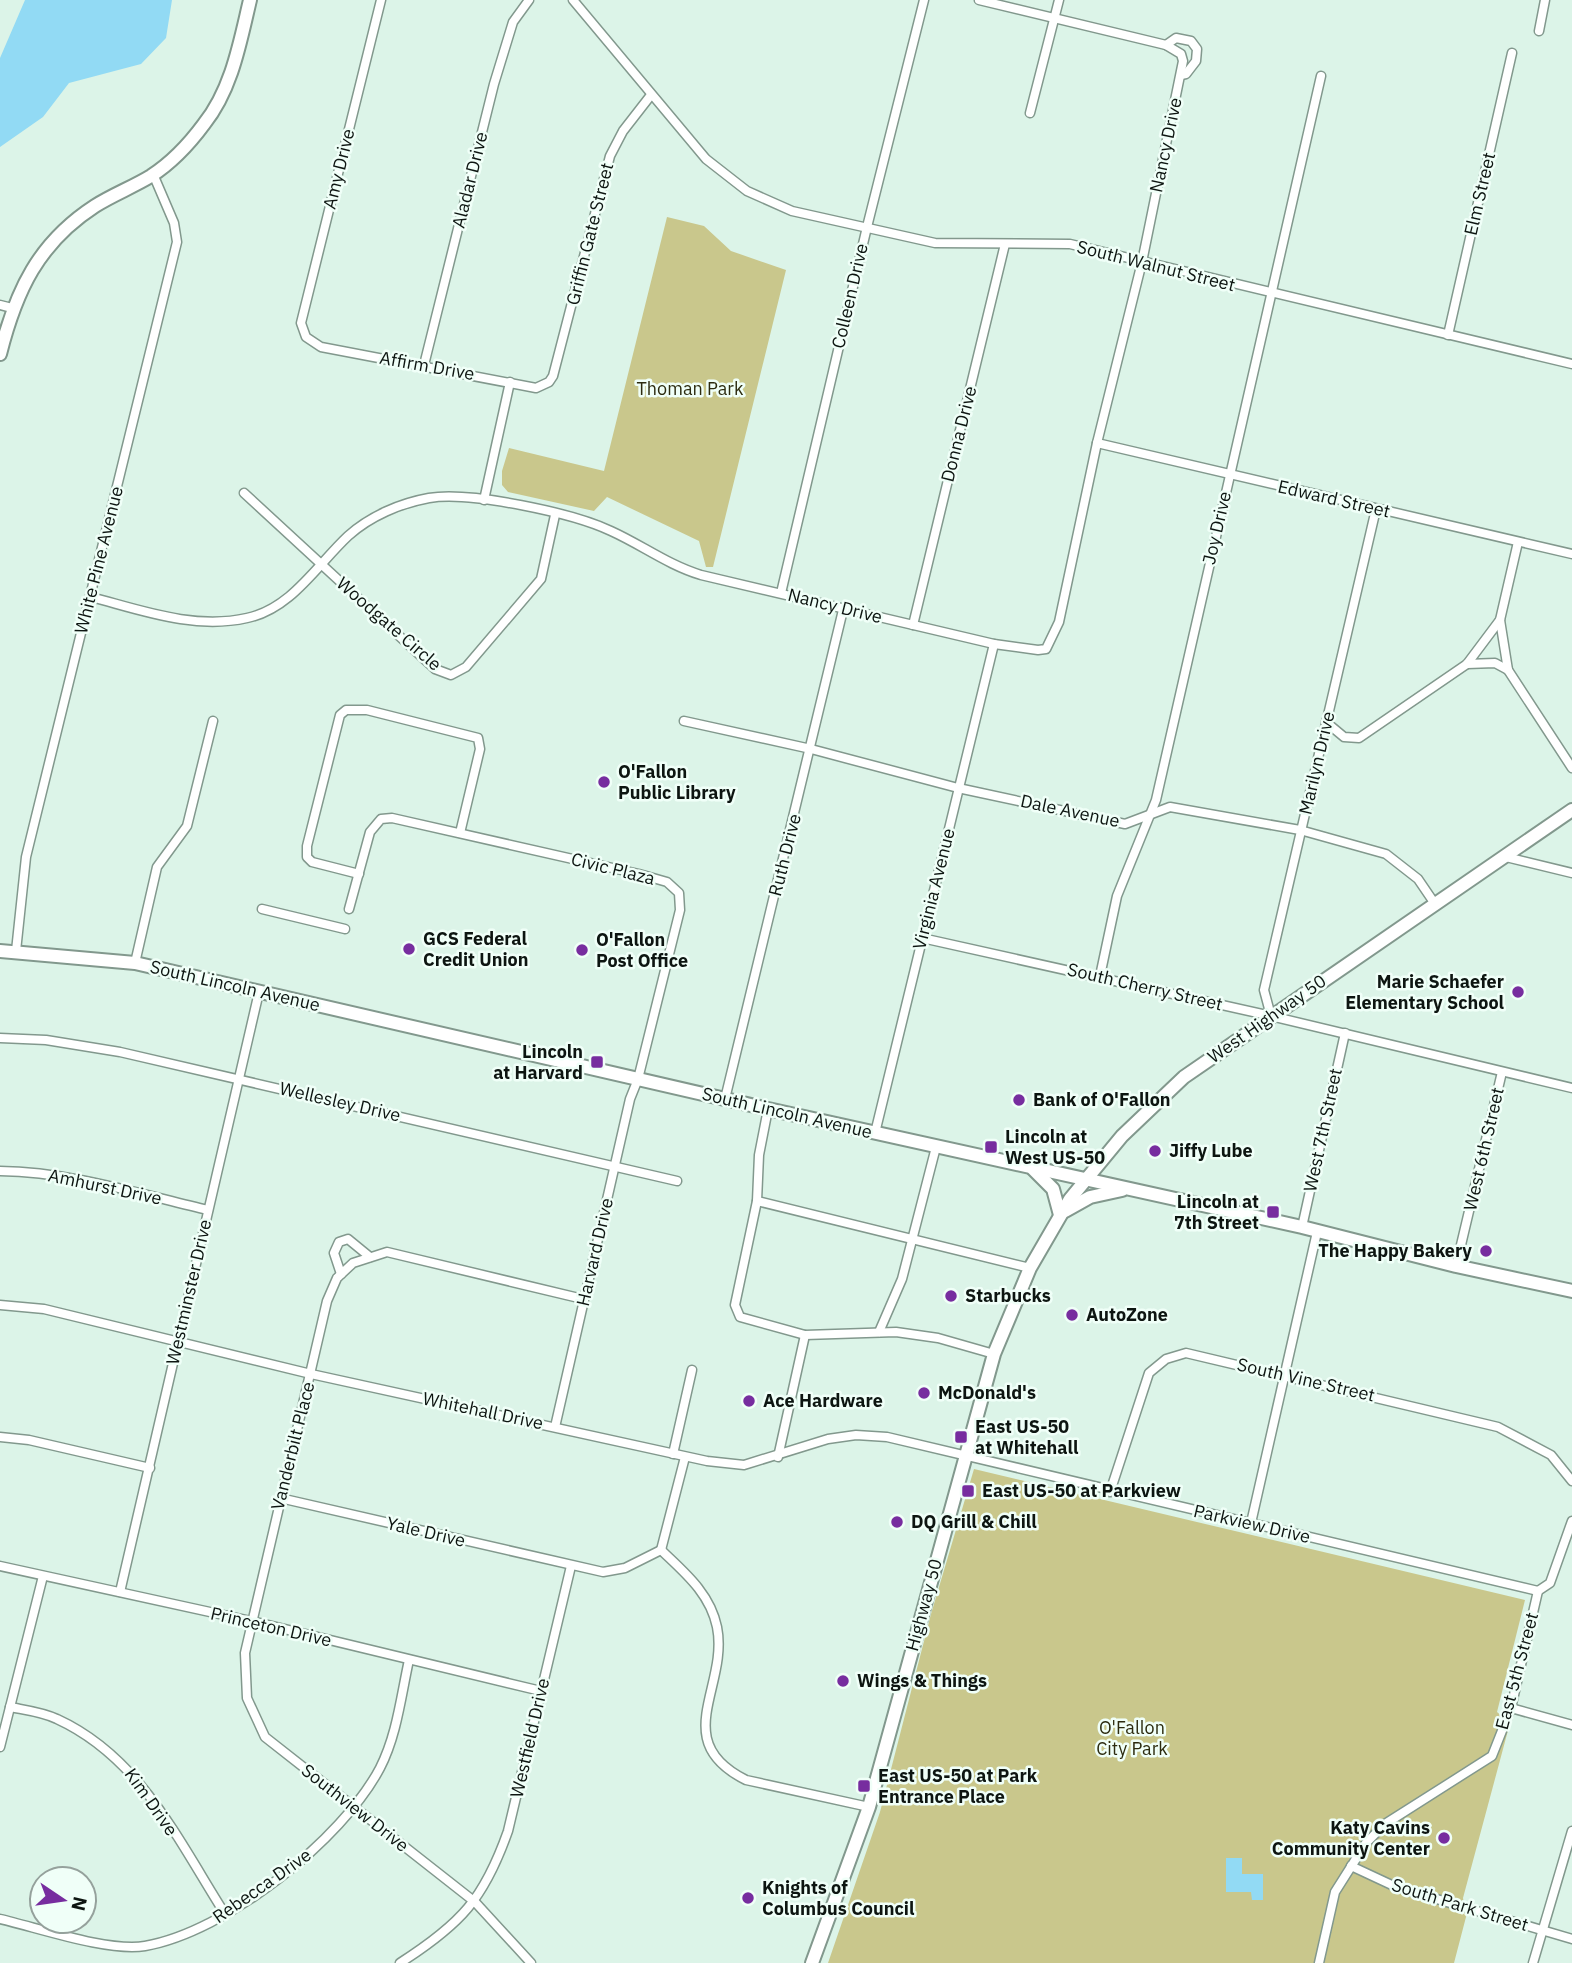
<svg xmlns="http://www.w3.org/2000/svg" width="1572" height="1963" viewBox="0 0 1572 1963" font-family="'IBM Plex Sans',sans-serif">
<rect width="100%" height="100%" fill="#dcf4e8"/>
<g fill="#c9c78c">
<path d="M667,217l37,9 27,25 55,19 -73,297h-7l-7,-26 -92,-44 -13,14 -86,-19 -6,-7v-14l7,-23 95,23z"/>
<path d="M974,1469l551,131 -28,112 13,11 -47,175 3,19 -12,46h-626l52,-151 51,-198z"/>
</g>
<g fill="#92daf4">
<path d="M25,0h147l-6,38 -25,26 -72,19 -26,34 -43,30v-89z"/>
<path d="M1226,1858h16v16h21v26h-11l-1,-8h-25z"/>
</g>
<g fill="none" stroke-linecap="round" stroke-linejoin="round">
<g stroke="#82988d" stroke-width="11">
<g id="street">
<path d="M381,0l-80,323 5,14 15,10 215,41 13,-6 4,-6 57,-220 13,-25 28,-36"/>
<path d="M573,0l133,159 41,32 45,20 143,32 135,1 502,120"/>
<path d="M1539,31l6,-31"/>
<path d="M1166,45l10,-7 15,3 6,8 -1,12 -10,13 -5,1"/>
<path d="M1030,113l29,-113"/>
<path d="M0,305l12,3"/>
<path d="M1448,335l64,-282"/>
<path d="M424,365l70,-281 19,-62 16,-22"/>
<path d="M1097,443l475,111"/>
<path d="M244,493l191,176 16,6 15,-8 75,-88 14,-64"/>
<path d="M484,500l26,-118"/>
<path d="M1518,542l-18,78 8,50 64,98"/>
<path d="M781,593l86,-366 57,-227"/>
<path d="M91,597c50,13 103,33 156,21 44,-9 70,-53 101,-82 22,-20 53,-33 81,-38 41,-7 144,15 182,33 31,14 57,34 90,44l293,69 44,6 8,-1 13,-27 38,-179 45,-181 41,-201 -2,-7 -15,-9 -187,-45"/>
<path d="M913,625l92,-381"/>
<path d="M1467,664l28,-1 13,7"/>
<path d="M684,721l127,28 147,39 167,36 45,-17 130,23 86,24 32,25 17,25"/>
<path d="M1326,722l18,15 15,1 108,-74 33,-44"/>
<path d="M1506,857l66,16"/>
<path d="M359,874l-47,-12 -5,-5v-11l33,-131 6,-5h21l111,28 2,11 -20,84"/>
<path d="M262,909l83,20"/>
<path d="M349,909l21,-77 11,-13 11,-1 247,56 28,8 12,11 1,17 -42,169 -8,20 -75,328"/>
<path d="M922,938l349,78 301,72"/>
<path d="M16,951l10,-94 151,-615 -3,-19 -21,-49"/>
<path d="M135,963l22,-96 30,-41 26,-105"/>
<path d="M1100,976l17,-80 39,-96 165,-724"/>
<path d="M1271,1016l-7,-26 112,-481"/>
<path d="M0,1038l46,2 74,12 557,129"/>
<path d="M725,1099l118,-489"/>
<path d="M768,1109l-9,46 -2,46 -22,104 5,12 65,18 91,-3 42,6 56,16"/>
<path d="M875,1133l119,-489"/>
<path d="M0,1171c71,1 140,23 208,39"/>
<path d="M757,1201l273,67"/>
<path d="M1302,1227l43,-194"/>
<path d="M1456,1266l46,-194"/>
<path d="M341,1274l-7,-21 5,-11 9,-3 22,18"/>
<path d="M0,1305l44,4 267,65 396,87 37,4 84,-26 28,-4 31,2 651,154"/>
<path d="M879,1332l23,-53 34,-132"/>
<path d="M0,1437l29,3 121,28"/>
<path d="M673,1454l19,-84"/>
<path d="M778,1457l27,-122"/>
<path d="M1110,1492l39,-119 17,-14 20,-6 312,74 53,28 21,26"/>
<path d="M280,1498l323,74 22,-4 36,-18"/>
<path d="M1251,1523l66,-291"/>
<path d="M661,1550c23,22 49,43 56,77 12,60 -49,114 29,153l123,27"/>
<path d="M661,1550l24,-93"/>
<path d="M0,1566l251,55 290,70"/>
<path d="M120,1592l139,-600"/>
<path d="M10,1707c15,3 33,5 47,12 83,38 121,121 168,195"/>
<path d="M1511,1708l61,17"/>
<path d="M0,1747l43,-171"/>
<path d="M1351,1866l45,21 176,52"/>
<path d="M0,1919c39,9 108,33 145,27 81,-14 197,-106 235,-178 17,-33 21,-72 29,-108"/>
<path d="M400,1963c61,-39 84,-64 108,-132l63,-265"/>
<path d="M531,1963l-56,-61 -210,-165 -18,-39 -2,-45 82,-352 10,-23 16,-15 34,-11 196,47"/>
<path d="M1319,1963l16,-71 31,-49 19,-19 107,-68 19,-48 27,-117 12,-8 22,-62"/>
<path d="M1533,1963l39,-132"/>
</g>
</g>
<g stroke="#82988d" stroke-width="16">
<g id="secondary">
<path d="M0,354c16,-63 38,-111 95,-148 17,-11 38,-19 56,-30 20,-13 39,-33 53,-52 28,-35 36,-82 46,-124"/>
<path d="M0,951l135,12 633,146 534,118 154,39 116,25"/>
<path d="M1033,1169l20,20 7,26"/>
<path d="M1065,1211l25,-14 32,-7"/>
<path d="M812,1963l57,-156 125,-453 36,-86 40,-69 52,-63 62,-59 388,-267"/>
</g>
</g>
<use href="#street" stroke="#fff" stroke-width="8"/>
<use href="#secondary" stroke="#fff" stroke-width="12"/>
</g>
<g fill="#772d9f" stroke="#f0fff8" stroke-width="2.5">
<circle cx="604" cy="782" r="7"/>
<circle cx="409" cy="949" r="7"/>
<circle cx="582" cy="950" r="7"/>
<circle cx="1518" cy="992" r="7"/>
<rect x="590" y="1055" width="14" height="14" rx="3.5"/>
<circle cx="1019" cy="1100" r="7"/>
<rect x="984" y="1140" width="14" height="14" rx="3.5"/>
<circle cx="1155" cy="1151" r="7"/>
<rect x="1266" y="1205" width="14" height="14" rx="3.5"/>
<circle cx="1486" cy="1251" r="7"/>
<circle cx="951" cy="1296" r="7"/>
<circle cx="1072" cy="1315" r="7"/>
<circle cx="924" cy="1393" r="7"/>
<circle cx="749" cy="1401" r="7"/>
<rect x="954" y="1430" width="14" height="14" rx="3.5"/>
<rect x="961" y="1484" width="14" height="14" rx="3.5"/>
<circle cx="897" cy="1522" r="7"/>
<circle cx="843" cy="1681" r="7"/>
<rect x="857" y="1779" width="14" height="14" rx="3.5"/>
<circle cx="1444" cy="1838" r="7"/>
<circle cx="748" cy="1898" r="7"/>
</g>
<g text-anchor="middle" stroke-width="5" stroke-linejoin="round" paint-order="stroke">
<g font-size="18" fill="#0d1511" stroke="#f0fff8">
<text transform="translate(1166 145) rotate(-78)" y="6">Nancy Drive</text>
<text transform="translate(339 169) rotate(-76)" y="6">Amy Drive</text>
<text transform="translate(470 180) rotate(-76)" y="6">Aladar Drive</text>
<text transform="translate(1480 194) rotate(-77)" y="6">Elm Street</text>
<text transform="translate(590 234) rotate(-76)" y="6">Griffin Gate Street</text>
<text transform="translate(1156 266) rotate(14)" y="6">South Walnut Street</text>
<text transform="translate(850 296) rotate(-77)" y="6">Colleen Drive</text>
<text transform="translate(427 366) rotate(10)" y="6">Affirm Drive</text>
<text transform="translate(959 434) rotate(-76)" y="6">Donna Drive</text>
<text transform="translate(1334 499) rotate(13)" y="6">Edward Street</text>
<text transform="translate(1217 528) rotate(-77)" y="6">Joy Drive</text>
<text transform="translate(99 560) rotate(-76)" y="6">White Pine Avenue</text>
<text transform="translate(835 606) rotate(14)" y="6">Nancy Drive</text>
<text transform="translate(389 624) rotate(41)" y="6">Woodgate Circle</text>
<text transform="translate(1317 763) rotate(-77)" y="6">Marilyn Drive</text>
<text transform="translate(1070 811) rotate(12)" y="6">Dale Avenue</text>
<text transform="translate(785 855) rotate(-76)" y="6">Ruth Drive</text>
<text transform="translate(613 869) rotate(14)" y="6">Civic Plaza</text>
<text transform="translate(934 889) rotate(-76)" y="6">Virginia Avenue</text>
<text transform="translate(235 986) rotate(13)" y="6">South Lincoln Avenue</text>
<text transform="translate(1145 987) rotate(13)" y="6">South Cherry Street</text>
<text transform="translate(1267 1019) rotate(-35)" y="6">West Highway 50</text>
<text transform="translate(340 1102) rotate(13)" y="6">Wellesley Drive</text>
<text transform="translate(787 1113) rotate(13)" y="6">South Lincoln Avenue</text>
<text transform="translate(1323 1130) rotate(-78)" y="6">West 7th Street</text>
<text transform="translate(1484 1149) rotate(-77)" y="6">West 6th Street</text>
<text transform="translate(105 1187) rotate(12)" y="6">Amhurst Drive</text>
<text transform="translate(595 1252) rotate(-77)" y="6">Harvard Drive</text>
<text transform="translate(189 1292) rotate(-77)" y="6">Westminster Drive</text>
<text transform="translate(1306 1380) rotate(13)" y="6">South Vine Street</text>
<text transform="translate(483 1411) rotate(12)" y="6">Whitehall Drive</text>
<text transform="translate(293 1446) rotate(-76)" y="6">Vanderbilt Place</text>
<text transform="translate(1252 1524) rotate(13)" y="6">Parkview Drive</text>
<text transform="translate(426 1532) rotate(13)" y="6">Yale Drive</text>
<text transform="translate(924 1605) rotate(-75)" y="6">Highway 50</text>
<text transform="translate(271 1627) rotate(13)" y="6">Princeton Drive</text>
<text transform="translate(1517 1671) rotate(-75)" y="6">East 5th Street</text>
<text transform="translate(530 1738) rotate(-77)" y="6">Westfield Drive</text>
<text transform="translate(151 1802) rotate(55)" y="6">Kim Drive</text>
<text transform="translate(355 1808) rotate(38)" y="6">Southview Drive</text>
<text transform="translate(262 1886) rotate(-35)" y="6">Rebecca Drive</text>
<text transform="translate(1460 1905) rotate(17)" y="6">South Park Street</text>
</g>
<g font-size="18" fill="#2c2b0f" stroke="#f0fff8">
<text x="690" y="395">Thoman Park</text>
<text x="1132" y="1734">O'Fallon<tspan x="1132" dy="21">City Park</tspan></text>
</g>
<g font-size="18" font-weight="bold" fill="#0d1511" stroke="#f0fff8" text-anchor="start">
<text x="618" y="778">O'Fallon<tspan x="618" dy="21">Public Library</tspan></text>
<text x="423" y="945">GCS Federal<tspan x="423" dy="21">Credit Union</tspan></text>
<text x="596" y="946">O'Fallon<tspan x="596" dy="21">Post Office</tspan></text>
<text x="1504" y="988" text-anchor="end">Marie Schaefer<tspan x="1504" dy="21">Elementary School</tspan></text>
<text x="583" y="1058" text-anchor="end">Lincoln<tspan x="583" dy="21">at Harvard</tspan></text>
<text x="1033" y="1106">Bank of O'Fallon</text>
<text x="1005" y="1143">Lincoln at<tspan x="1005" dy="21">West US-50</tspan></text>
<text x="1169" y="1157">Jiffy Lube</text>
<text x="1259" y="1208" text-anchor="end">Lincoln at<tspan x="1259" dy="21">7th Street</tspan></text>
<text x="1472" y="1257" text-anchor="end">The Happy Bakery</text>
<text x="965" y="1302">Starbucks</text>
<text x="1086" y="1321">AutoZone</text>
<text x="938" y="1399">McDonald's</text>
<text x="763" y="1407">Ace Hardware</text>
<text x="975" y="1433">East US-50<tspan x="975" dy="21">at Whitehall</tspan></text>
<text x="982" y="1497">East US-50 at Parkview</text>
<text x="911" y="1528">DQ Grill &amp; Chill</text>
<text x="857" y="1687">Wings &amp; Things</text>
<text x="878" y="1782">East US-50 at Park<tspan x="878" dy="21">Entrance Place</tspan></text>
<text x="1430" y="1834" text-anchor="end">Katy Cavins<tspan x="1430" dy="21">Community Center</tspan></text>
<text x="762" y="1894">Knights of<tspan x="762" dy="21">Columbus Council</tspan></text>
</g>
</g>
<g transform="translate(63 1900) rotate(103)"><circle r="33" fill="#f0fff8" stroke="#95a19c" stroke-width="2"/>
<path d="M0-5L12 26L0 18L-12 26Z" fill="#772d9f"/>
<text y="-10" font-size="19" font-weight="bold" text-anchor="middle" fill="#0d1511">N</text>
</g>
</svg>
